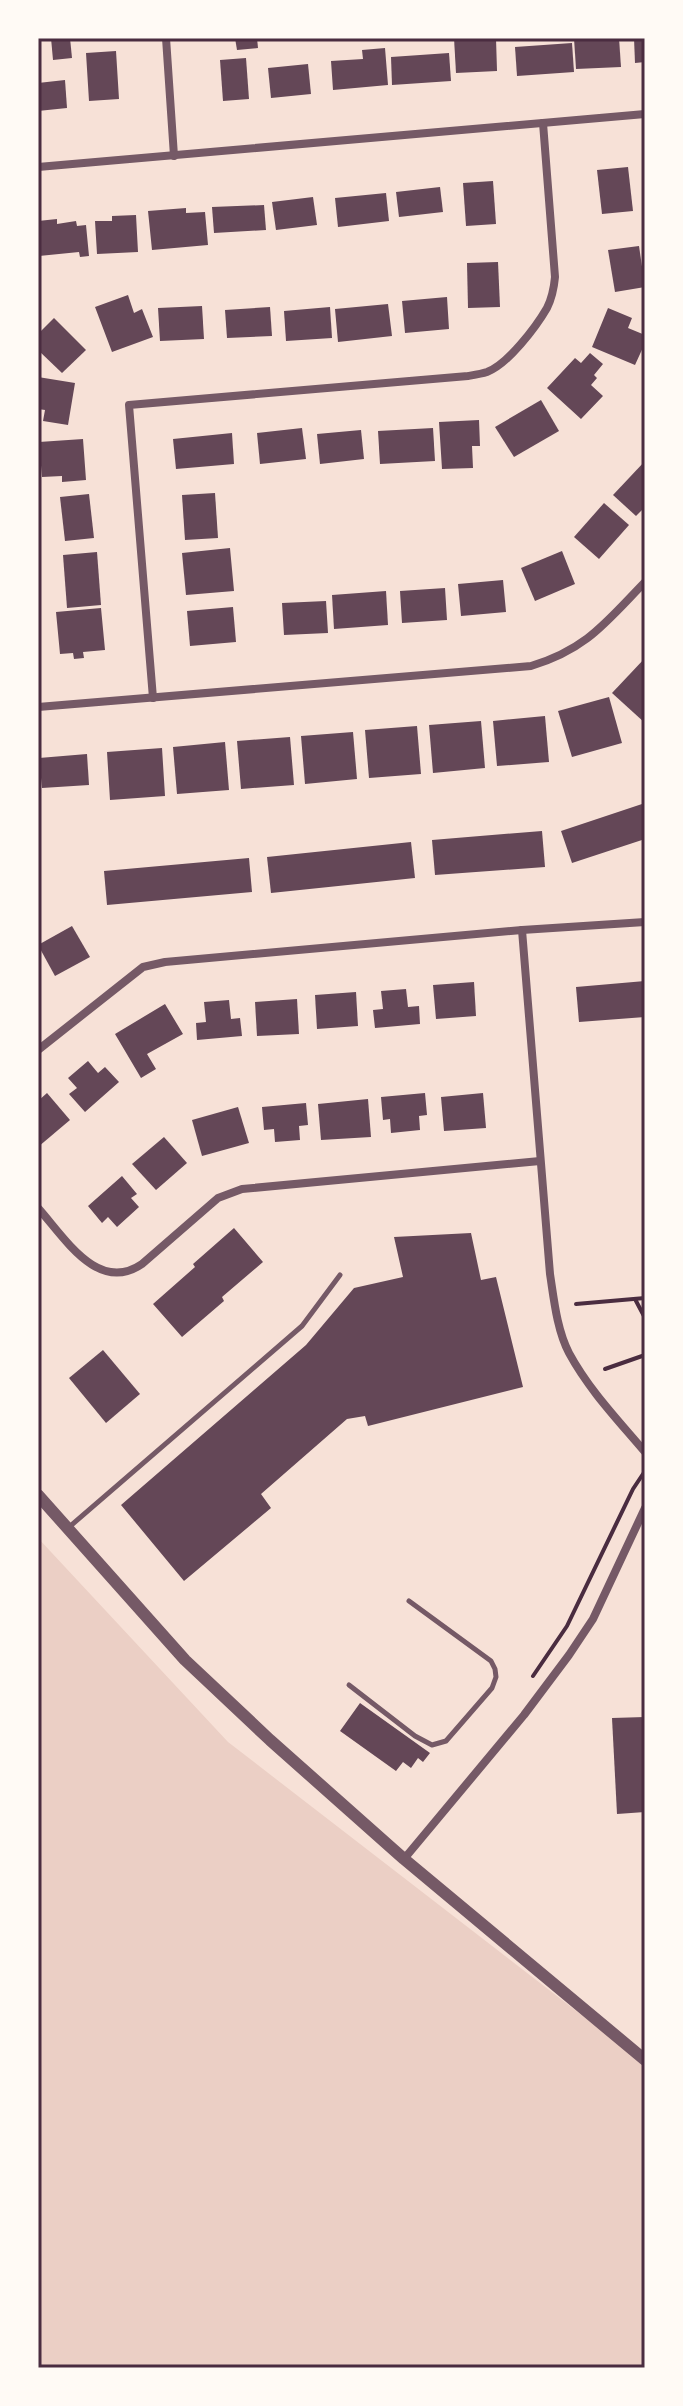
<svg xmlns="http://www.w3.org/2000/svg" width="683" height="2406" viewBox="0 0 683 2406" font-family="'Open Sans',sans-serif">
<rect width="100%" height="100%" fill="#f7e1d7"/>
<path fill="#ebcfc5" d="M38,1538l190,204 417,322v304h-607z"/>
<g fill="#644757">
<path d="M51,38h19l2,20 -19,2z"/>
<path d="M235,38h22l1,10 -21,2z"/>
<path d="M454,38h42l1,33 -41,2z"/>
<path d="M574,38h45l2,29 -45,2z"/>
<path d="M634,38h11v24l-10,1z"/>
<path d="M572,43l2,29 -57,4 -2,-29z"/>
<path d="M385,48l3,37 -55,5 -2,-29 32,-2 -1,-9z"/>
<path d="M116,51l3,48 -30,2 -3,-48z"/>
<path d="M449,53l2,28 -59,4 -1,-28z"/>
<path d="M246,58l3,41 -26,2 -3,-41z"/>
<path d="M308,64l3,30 -40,4 -3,-30z"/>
<path d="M65,80l2,28 -29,3v-28z"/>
<path d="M628,167l5,44 -31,3 -5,-44z"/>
<path d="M493,181l3,43 -30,2 -3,-43z"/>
<path d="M440,187l3,25 -44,5 -3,-25z"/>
<path d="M386,193l3,28 -51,6 -3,-29z"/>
<path d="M313,197l4,28 -41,5 -4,-28z"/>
<path d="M264,205l2,25 -52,3 -2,-26z"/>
<path d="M186,208v5l19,-1 3,33 -56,5 -4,-39z"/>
<path d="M136,215l2,37 -41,2 -2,-33h17v-5z"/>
<path d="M57,219v5l19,-3 1,5 9,-1 3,31 -9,1 -1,-5 -40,4 -1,-35z"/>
<path d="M639,246l6,41 -30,5 -7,-42z"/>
<path d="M498,262l2,45 -32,1 -1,-45z"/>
<path d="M128,295l6,18 8,-4 11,28 -41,15 -17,-45z"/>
<path d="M447,297l2,32 -44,4 -3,-32z"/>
<path d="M388,304l4,32 -54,6 -3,-33z"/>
<path d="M202,306l2,33 -44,2 -2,-33z"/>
<path d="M270,307l2,29 -45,2 -2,-28z"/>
<path d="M330,307l2,31 -46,3 -2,-30z"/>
<path d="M608,308l24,10 -4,10 17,7v8l-10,22 -43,-18z"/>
<path d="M54,318l32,32 -24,23 -24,-23v-16z"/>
<path d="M590,353l13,11 -9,11 3,3 -6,7 12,11 -22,23 -34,-31 28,-30 6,5z"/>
<path d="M38,377l37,6 -7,42 -25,-4 2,-11 -7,-1z"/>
<path d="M541,400l18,31 -45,26 -19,-30z"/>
<path d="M479,420l1,26h-8l1,22 -31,1 -3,-47z"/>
<path d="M302,428l4,31 -46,5 -3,-31z"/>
<path d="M433,428l2,33 -55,3 -2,-33z"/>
<path d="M361,430l3,29 -44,5 -3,-30z"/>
<path d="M232,433l2,31 -58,5 -3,-30z"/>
<path d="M83,439l3,41 -24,2v-6l-20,1 -3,-35z"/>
<path d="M645,461v46l-9,9 -23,-21z"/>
<path d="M215,493l3,45 -33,2 -3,-45z"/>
<path d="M89,494l5,44 -29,3 -5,-44z"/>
<path d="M604,503l25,22 -30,34 -25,-22z"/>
<path d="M230,548l4,43 -48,4 -4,-42z"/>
<path d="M562,551l13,33 -40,17 -14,-33z"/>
<path d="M97,552l4,53 -34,3 -4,-53z"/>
<path d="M503,580l3,32 -45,4 -3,-32z"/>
<path d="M445,588l2,32 -45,3 -2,-32z"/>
<path d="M386,591l2,34 -54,4 -2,-34z"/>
<path d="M326,601l2,32 -44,2 -2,-32z"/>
<path d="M233,607l3,35 -46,4 -3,-35z"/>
<path d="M101,608l4,42 -22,2 1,6 -10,1 -1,-6 -13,1 -4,-42z"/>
<path d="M645,658v65l-33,-30z"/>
<path d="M609,697l13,46 -50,14 -14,-46z"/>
<path d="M545,716l4,46 -52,4 -4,-45z"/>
<path d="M481,721l4,47 -52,5 -4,-48z"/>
<path d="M417,726l4,48 -52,4 -4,-48z"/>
<path d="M353,732l4,47 -52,5 -4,-48z"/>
<path d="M290,737l4,48 -53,4 -4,-48z"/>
<path d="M225,742l4,48 -52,4 -4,-47z"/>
<path d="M162,748l3,48 -55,4 -3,-48z"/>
<path d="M87,754l2,31 -47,3 -3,-30z"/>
<path d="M645,803v36l-73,24 -11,-32z"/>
<path d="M542,831l3,36 -110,8 -3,-35z"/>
<path d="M411,842l4,36 -144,15 -4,-36z"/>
<path d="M249,858l3,34 -145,13 -3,-34z"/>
<path d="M72,926l18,31 -35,19 -17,-31z"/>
<path d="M645,981v36l-66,5 -3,-35z"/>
<path d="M474,982l2,34 -40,3 -3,-34z"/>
<path d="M406,989l2,18 11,-1 1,18 -45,4 -2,-18 10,-1 -2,-18z"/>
<path d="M356,992l2,34 -41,3 -2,-34z"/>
<path d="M297,999l2,35 -42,2 -2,-34z"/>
<path d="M229,1000l2,19 9,-1 2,18 -45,4 -1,-17 10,-1 -2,-20z"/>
<path d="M165,1004l18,30 -36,20 9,15 -15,9 -26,-44z"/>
<path d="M88,1061l10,12 7,-6 14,15 -34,30 -16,-18 8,-6 -9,-10z"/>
<path d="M47,1093l23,27 -32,27v-46z"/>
<path d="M425,1093l2,22 -8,1 1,14 -29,3 -1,-14 -7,1 -2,-23z"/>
<path d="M483,1093l3,35 -42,3 -3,-34z"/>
<path d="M368,1099l3,38 -50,3 -3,-36z"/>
<path d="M306,1103l2,22 -9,1 1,14 -25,2 -1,-13 -10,1 -2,-23z"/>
<path d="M238,1107l11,36 -47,13 -10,-36z"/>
<path d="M164,1137l23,26 -31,27 -24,-26z"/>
<path d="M122,1176l15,18 -6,4 8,9 -22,20 -9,-10 -6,6 -14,-17z"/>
<path d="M234,1228l29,34 -41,35 2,4 -42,36 -29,-33 42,-37 -2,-3z"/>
<path d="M471,1233l10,47 15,-3 27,110 -155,39 -3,-10 -18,3 -86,75 10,14 -87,73 -63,-76 185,-160 48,-57 49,-11 -9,-40z"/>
<path d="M103,1350l37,44 -34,29 -37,-45z"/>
<path d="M360,1703l70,50 -7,9 -5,-4 -7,10 -8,-6 -7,9 -56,-40z"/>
<path d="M645,1717v95l-28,2 -5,-96z"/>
</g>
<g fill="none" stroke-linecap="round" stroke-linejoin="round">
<g stroke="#4a2c40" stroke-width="4">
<path d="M635,1299l10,19"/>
<path d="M576,1304l69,-6"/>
<path d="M605,1369l40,-14"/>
<path d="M533,1676l34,-50 66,-137 12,-18"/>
</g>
<g stroke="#755966" stroke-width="5">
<path d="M68,1528l234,-202 38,-51"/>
<path d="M349,1685l66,51 17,9 14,-4 46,-53 4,-11 -1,-8 -4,-8 -82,-60"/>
</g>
<g stroke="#755966" stroke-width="8">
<path d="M166,38l8,118"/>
<path d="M38,167l607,-53"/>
<path d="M153,698l-24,-293 339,-29c6,-1 13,-2 19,-4 21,-8 49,-45 60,-64 5,-10 7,-20 8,-31l-12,-154"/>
<path d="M38,707l493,-41c56,-17 75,-44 114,-84"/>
<path d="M522,930l28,344c4,26 7,56 19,79 20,37 49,67 76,99"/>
<path d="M38,1050l105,-83 22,-5 357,-32 123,-8"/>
<path d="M38,1208c27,30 60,86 104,56l76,-66 24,-9 298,-28"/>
<path d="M404,1859l120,-144 45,-60 24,-36 52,-111"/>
</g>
<path stroke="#755966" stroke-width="12" d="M38,1495l147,165 85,80 134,119 241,201"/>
</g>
<rect width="683" height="2406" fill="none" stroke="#fffaf5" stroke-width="80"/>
<rect x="40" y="40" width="603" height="2326" fill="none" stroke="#4a2c40" stroke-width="3"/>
</svg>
